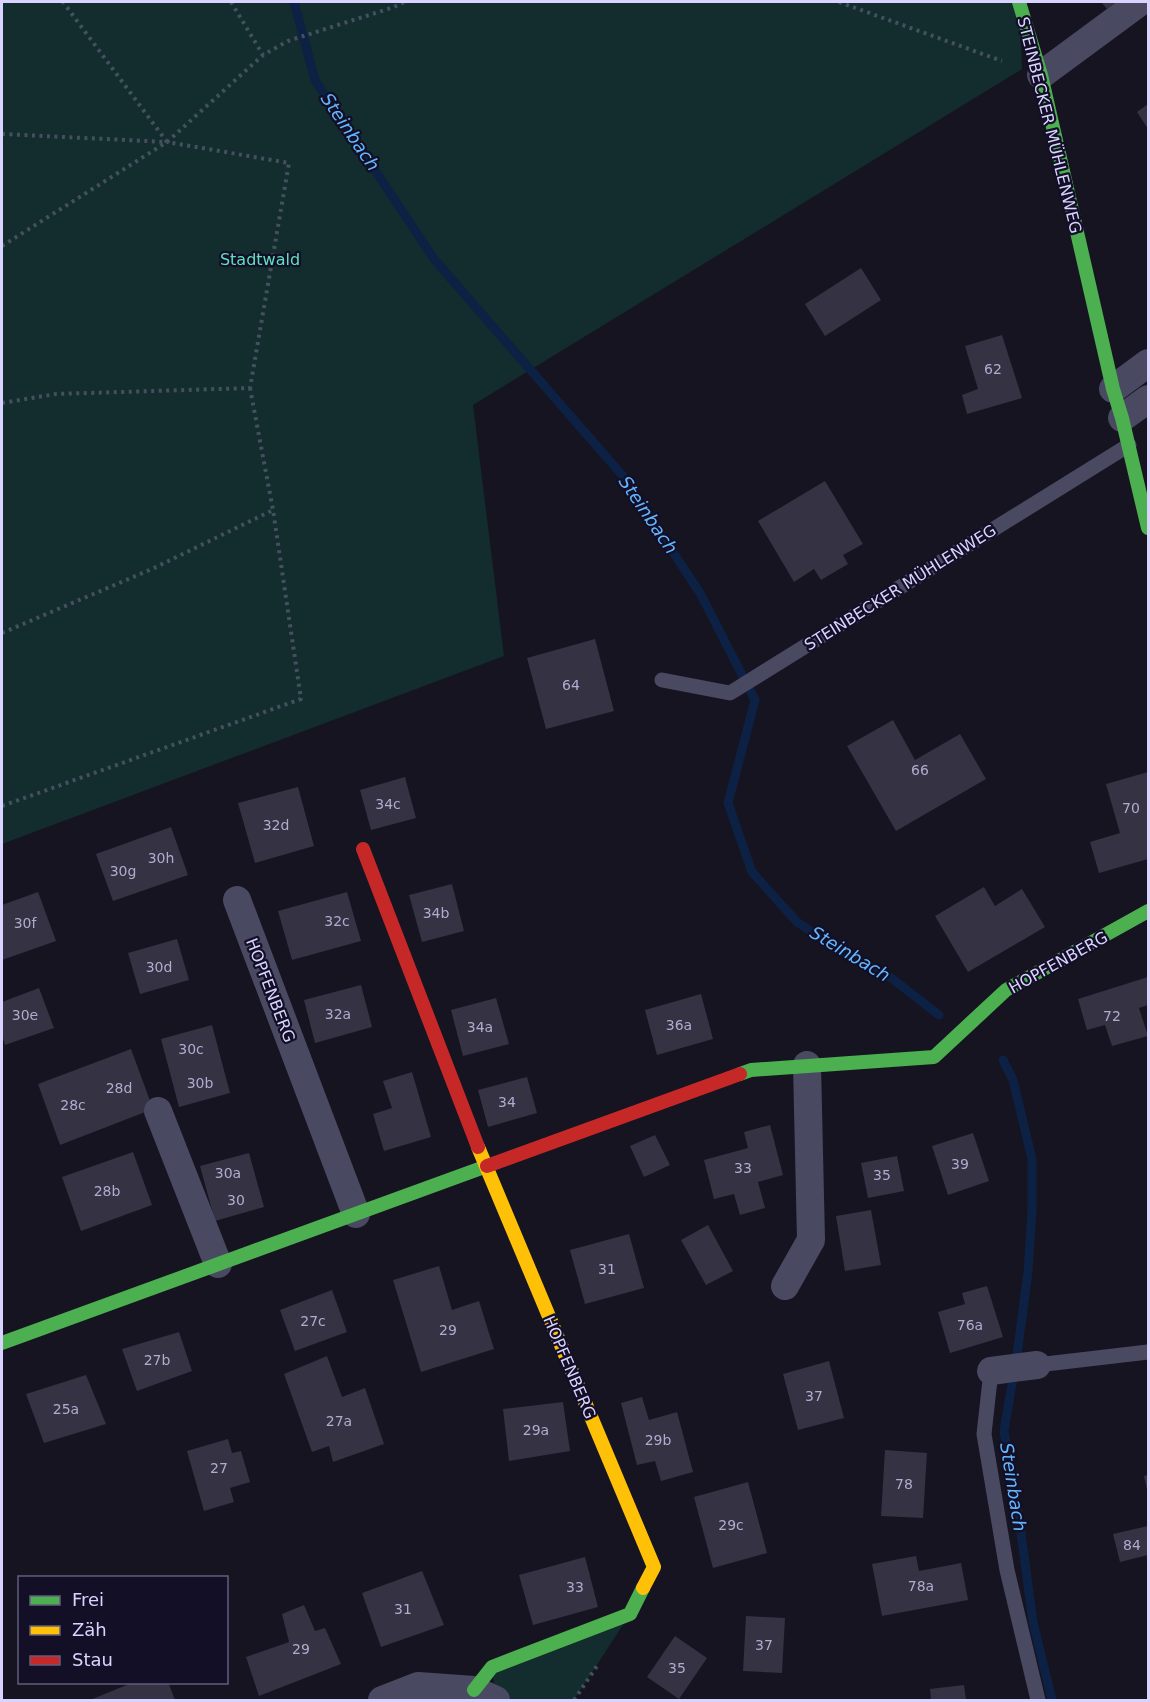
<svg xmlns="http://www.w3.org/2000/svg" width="1150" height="1702" viewBox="0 0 1150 1702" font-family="'DejaVu Sans',sans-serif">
<rect width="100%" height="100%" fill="#161421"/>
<g fill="#132c2d">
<path d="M2,2h1017l3,67 -549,336 31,251 -502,188z"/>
<path d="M630,1614l-56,86h-78l-4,-33z"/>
</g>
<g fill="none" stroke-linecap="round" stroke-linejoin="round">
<g stroke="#0d2144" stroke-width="9">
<path d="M294,2l21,78 119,179 188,216 78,118 55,107 -27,103 24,69 45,50 48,32 45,23 49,38"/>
<path d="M1003,1060l10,20 19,79v51l-4,62 -11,83 -13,76 14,80 15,111 19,78"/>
</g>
</g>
<g fill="#343243">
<path d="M1101,2h15l-9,7z"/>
<path d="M1148,104v25l-11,-17z"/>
<path d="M861,268l20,32 -56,36 -20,-32z"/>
<path d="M1002,335l20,63 -55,16 -5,-19 16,-6 -13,-43z"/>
<path d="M825,481l38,63 -20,11 5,9 -27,16 -7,-11 -20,13 -36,-61z"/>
<path d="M595,639l19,72 -68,18 -19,-71z"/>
<path d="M893,720l22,40 45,-26 26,45 -90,52 -49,-85z"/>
<path d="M1148,772v87l-49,14 -9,-31 30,-9 -14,-49z"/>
<path d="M405,777l11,41 -45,12 -11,-40z"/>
<path d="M298,787l16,59 -59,17 -17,-60z"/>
<path d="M171,827l17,48 -75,26 -17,-47z"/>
<path d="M452,884l12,47 -42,11 -13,-47z"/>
<path d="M984,887l11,19 27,-17 23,38 -77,45 -33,-56z"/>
<path d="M38,892l18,49 -54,19v-55z"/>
<path d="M347,892l14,49 -69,19 -14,-49z"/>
<path d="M177,939l12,41 -49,14 -12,-41z"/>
<path d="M1148,977v28l-9,3 9,28 -36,10 -7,-21 -18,5 -9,-31z"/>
<path d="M361,985l11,42 -57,16 -11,-43z"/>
<path d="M39,988l15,40 -49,17 -3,-10v-33z"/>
<path d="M701,994l12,45 -56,16 -12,-45z"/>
<path d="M496,998l13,46 -46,12 -12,-46z"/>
<path d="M212,1025l18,68 -51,14 -18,-68z"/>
<path d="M131,1049l22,60 -93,36 -22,-61z"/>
<path d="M412,1072l19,65 -47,14 -11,-37 19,-6 -9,-27z"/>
<path d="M527,1077l10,36 -49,14 -10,-37z"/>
<path d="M770,1125l13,50 -25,7 7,26 -25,7 -6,-21 -20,5 -10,-39 44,-12 -4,-16z"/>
<path d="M973,1133l16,48 -41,14 -16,-49z"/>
<path d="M655,1135l15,30 -26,12 -14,-31z"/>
<path d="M133,1152l19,53 -71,26 -19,-54z"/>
<path d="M249,1153l15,54 -49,14 -15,-55z"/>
<path d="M897,1156l7,35 -36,7 -7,-35z"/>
<path d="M871,1210l10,55 -36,6 -9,-55z"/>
<path d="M708,1225l25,46 -27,14 -25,-45z"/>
<path d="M629,1234l15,54 -59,16 -15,-54z"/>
<path d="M439,1266l13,44 27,-9 15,48 -73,23 -28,-92z"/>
<path d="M987,1286l16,51 -53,16 -12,-41 27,-8 -3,-11z"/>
<path d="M332,1290l15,42 -52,19 -15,-41z"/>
<path d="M179,1332l13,39 -55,20 -15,-42z"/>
<path d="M327,1356l15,41 23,-9 19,56 -51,18 -4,-16 -17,6 -28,-78z"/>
<path d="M829,1361l15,57 -46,12 -15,-56z"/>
<path d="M86,1375l20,49 -62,19 -18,-49z"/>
<path d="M642,1397l7,23 28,-8 16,60 -32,9 -6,-20 -18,4 -16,-62z"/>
<path d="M563,1402l7,49 -61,10 -6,-52z"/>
<path d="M228,1439l4,14 9,-2 9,31 -20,6 4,14 -30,9 -17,-60z"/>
<path d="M885,1450l42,3 -4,65 -42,-2z"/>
<path d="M1148,1475v19l-4,-18z"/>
<path d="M748,1482l19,71 -54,15 -19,-71z"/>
<path d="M1148,1526v29l-28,7 -7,-28z"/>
<path d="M916,1556l3,15 42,-8 7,37 -86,16 -10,-52z"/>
<path d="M585,1557l13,50 -65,18 -14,-50z"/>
<path d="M422,1571l22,54 -63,22 -19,-54z"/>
<path d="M304,1605l11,26 10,-3 16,36 -82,32 -13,-39 43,-15 -7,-28z"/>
<path d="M746,1616l39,2 -3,55 -39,-2z"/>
<path d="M675,1636l32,22 -28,41 -32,-22z"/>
<path d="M134,1682h34l7,18h-85z"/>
<path d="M964,1685l2,15h-35l-1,-11z"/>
</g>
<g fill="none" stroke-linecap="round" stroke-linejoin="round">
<g stroke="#44505f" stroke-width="4" stroke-dasharray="3 4.5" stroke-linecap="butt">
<path d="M231,2l32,53"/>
<path d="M839,2l163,59"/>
<path d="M2,134l165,8 -104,-140"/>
<path d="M2,246l165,-104 96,-87 25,-14 106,-34 10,-5"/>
<path d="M2,403l54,-9 194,-6 39,-225 -122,-21"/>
<path d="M2,633l150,-64 121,-59"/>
<path d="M2,806l299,-107 -28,-189 -23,-122"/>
<path d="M574,1700l25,-37"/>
</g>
<g stroke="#4a4962" stroke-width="15">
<path d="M662,680l68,13 399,-248"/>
<path d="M1037,1365l111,-13"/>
<path d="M991,1371l-7,63 23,136 31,130"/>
</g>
<g stroke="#4a4962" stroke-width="28">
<path d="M1041,75l99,-73"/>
<path d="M1113,389l35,-26"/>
<path d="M1122,418l26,-19"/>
<path d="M237,900l119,314"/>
<path d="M158,1111l60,153"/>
<path d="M785,1286l26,-46 -4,-175"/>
<path d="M991,1371l46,-6"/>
<path d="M382,1700l36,-14 56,4 22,10"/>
</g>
<g stroke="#4caf50" stroke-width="14">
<path d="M1019,2l22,73 72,314 9,29 26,110"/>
<path d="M740,1074l11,-4 183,-13 72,-67 142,-79"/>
<path d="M2,1343l485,-177"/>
<path d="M474,1690l18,-23 138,-53 13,-26"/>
</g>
<path stroke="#ffc107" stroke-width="14" d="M478,1147l176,420 -11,21"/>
<g stroke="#c62828" stroke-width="14">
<path d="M363,849l115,298"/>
<path d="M487,1166l253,-92"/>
</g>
</g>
<g text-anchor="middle" stroke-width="4.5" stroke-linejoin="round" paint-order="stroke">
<g font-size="14" fill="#b0acd0">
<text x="993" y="374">62</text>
<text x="571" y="690">64</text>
<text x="920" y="775">66</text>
<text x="388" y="809">34c</text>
<text x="1131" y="813">70</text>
<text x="276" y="830">32d</text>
<text x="161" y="863">30h</text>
<text x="123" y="876">30g</text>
<text x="436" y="918">34b</text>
<text x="337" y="926">32c</text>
<text x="25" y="928">30f</text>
<text x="159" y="972">30d</text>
<text x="338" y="1019">32a</text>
<text x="25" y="1020">30e</text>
<text x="1112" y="1021">72</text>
<text x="679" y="1030">36a</text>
<text x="480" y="1032">34a</text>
<text x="191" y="1054">30c</text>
<text x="200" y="1088">30b</text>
<text x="119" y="1093">28d</text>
<text x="507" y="1107">34</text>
<text x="73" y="1110">28c</text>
<text x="960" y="1169">39</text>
<text x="743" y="1173">33</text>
<text x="228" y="1178">30a</text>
<text x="882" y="1180">35</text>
<text x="107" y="1196">28b</text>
<text x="236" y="1205">30</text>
<text x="607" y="1274">31</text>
<text x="313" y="1326">27c</text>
<text x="970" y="1330">76a</text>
<text x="448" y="1335">29</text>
<text x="157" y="1365">27b</text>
<text x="814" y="1401">37</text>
<text x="66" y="1414">25a</text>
<text x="339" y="1426">27a</text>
<text x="536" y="1435">29a</text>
<text x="658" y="1445">29b</text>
<text x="219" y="1473">27</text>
<text x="904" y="1489">78</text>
<text x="731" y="1530">29c</text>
<text x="1132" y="1550">84</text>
<text x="921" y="1591">78a</text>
<text x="575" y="1592">33</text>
<text x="403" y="1614">31</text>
<text x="764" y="1650">37</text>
<text x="301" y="1654">29</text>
<text x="677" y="1673">35</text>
</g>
<g font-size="16" fill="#d9d4ff" stroke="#130f26">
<text transform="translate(1050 125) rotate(76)" y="6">STEINBECKER MÜHLENWEG</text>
<text transform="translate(900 587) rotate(-32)" y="6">STEINBECKER MÜHLENWEG</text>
<text transform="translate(1058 962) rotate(-29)" y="6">HOPFENBERG</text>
<text transform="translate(271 990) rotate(69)" y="6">HOPFENBERG</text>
<text transform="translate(570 1367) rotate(67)" y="6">HOPFENBERG</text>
</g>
<g font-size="16" fill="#5fe0c0" stroke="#130f26">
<text x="260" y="265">Stadtwald</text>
</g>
<g font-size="18" font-style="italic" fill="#62b6ff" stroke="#130f26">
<text transform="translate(350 132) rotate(56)" y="6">Steinbach</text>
<text transform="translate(648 515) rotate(56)" y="6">Steinbach</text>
<text transform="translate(850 954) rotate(31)" y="6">Steinbach</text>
<text transform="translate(1013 1487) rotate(81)" y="6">Steinbach</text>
</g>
</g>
<rect width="1150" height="1702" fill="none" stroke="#d9d4ff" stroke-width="6"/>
<rect x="18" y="1576" width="210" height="108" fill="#130f26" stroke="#625e7d" stroke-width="1.5"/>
<rect x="30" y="1596" width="30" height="9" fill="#4caf50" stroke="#625e7d" stroke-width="1.5"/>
<text x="72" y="1606" font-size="18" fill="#d9d4ff">Frei</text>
<rect x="30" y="1626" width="30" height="9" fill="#ffc107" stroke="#625e7d" stroke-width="1.5"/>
<text x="72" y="1636" font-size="18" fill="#d9d4ff">Zäh</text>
<rect x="30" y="1656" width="30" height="9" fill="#c62828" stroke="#625e7d" stroke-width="1.5"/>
<text x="72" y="1666" font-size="18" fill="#d9d4ff">Stau</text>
</svg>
